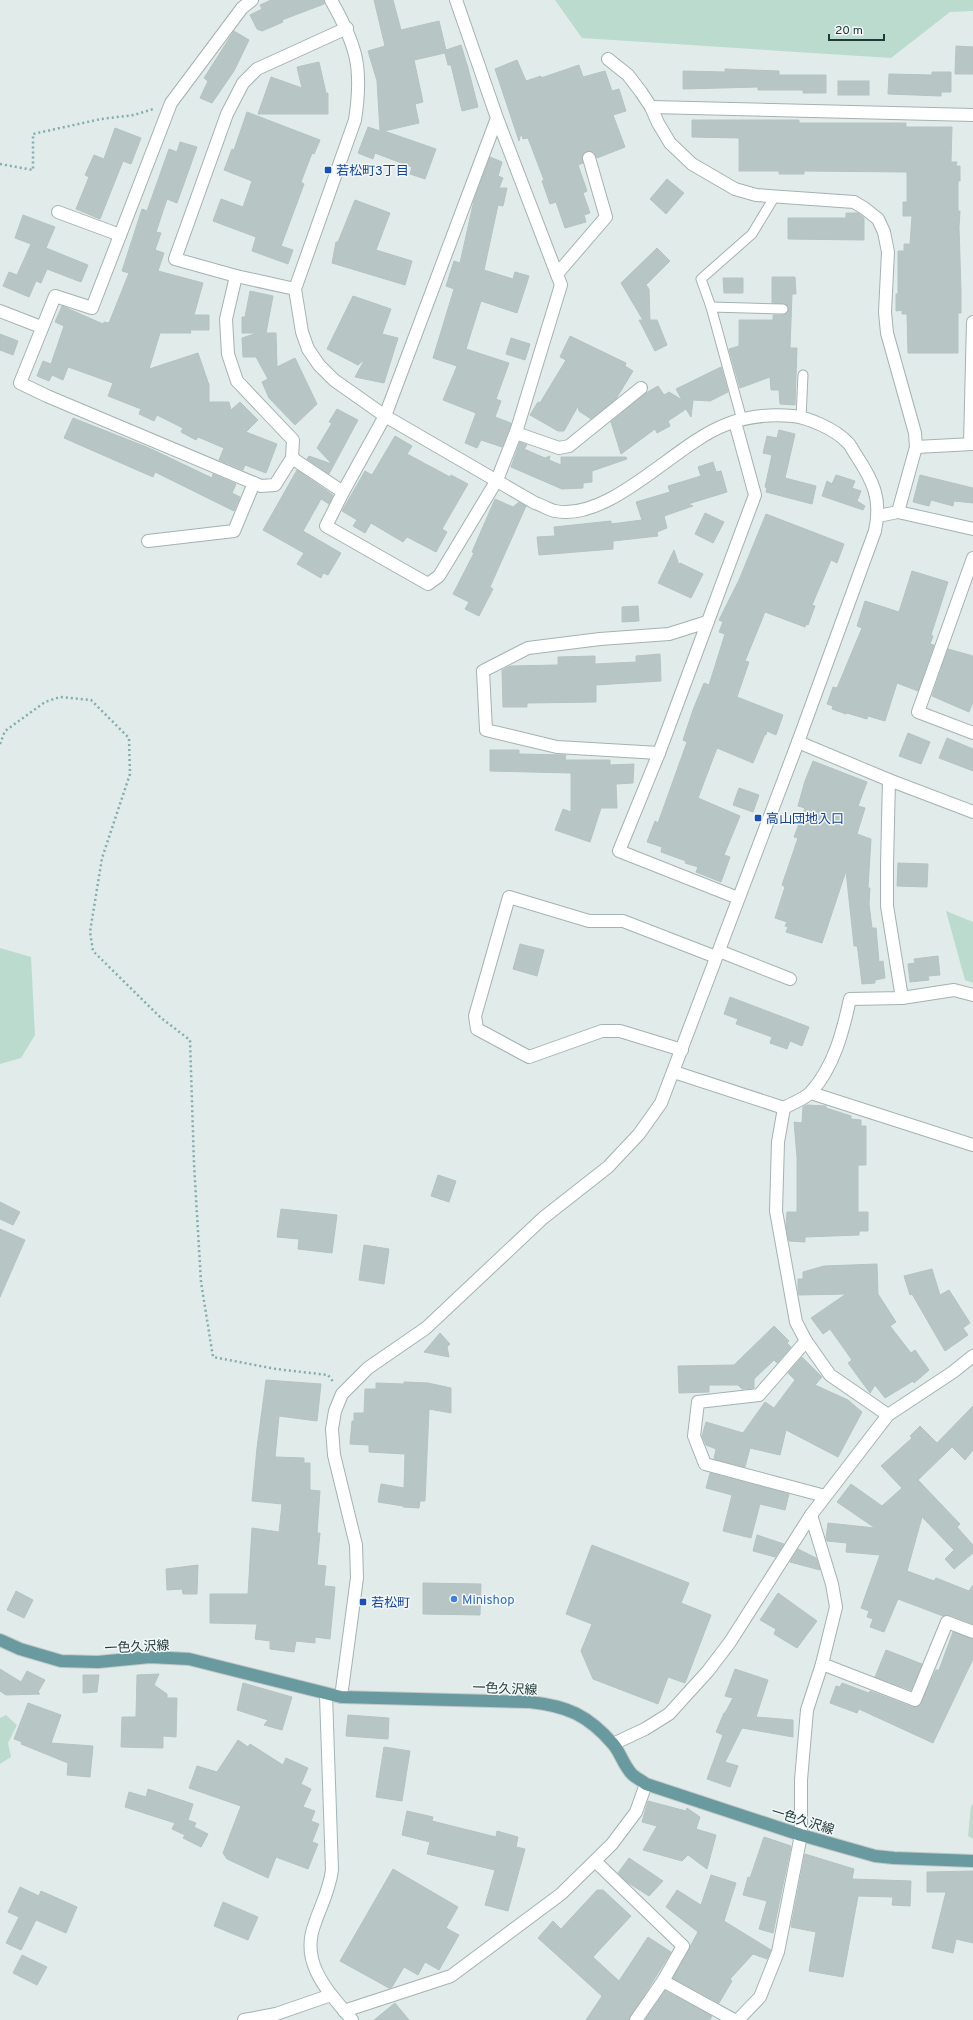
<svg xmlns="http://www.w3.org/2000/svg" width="973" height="2020" viewBox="0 0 973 2020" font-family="Overpass,'Noto Sans JP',sans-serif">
<rect width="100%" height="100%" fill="#e1ebea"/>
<g fill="#bbdbcf">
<path d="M555,0h418v11l-23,1 -59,46 -309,-20z"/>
<path d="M946,911l27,11v61l-8,-3z"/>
<path d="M0,948l31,9 4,78 -14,23 -21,6z"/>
<path d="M6,1715l11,10 -9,18 3,14 -11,7v-46z"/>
<path d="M973,1804v35l-5,-3 3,-30z"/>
</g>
<g fill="#b7c6c4" stroke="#b4c4c3">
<path d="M271,0h53v4l-42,16 1,2 -21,9 -5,-2 -7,-14 12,-6 -2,-4z"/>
<path d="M374,0h19l8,30 38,-9 7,29 15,-5 7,23 10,39 -16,4 -11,-46h-3l-3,-12 -31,7 9,42 -8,2 4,19 -35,8 52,18 -11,30 -15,-5 2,-7 -37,-14 -2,6 -15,-6 10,-26 12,4 -3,-50 -9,-30 17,-5z"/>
<path d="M234,31l15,9 -15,31 -22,32 -12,-5 8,-17 -4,-3z"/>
<path d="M956,46l17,1v27h-18z"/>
<path d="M517,60l9,21 15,-5v2l38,-13 4,12 22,-6 7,20 7,-2 7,22 -13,4 12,32 -28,11 -3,-6 -7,-1 -5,5 1,7 -5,2 9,26 -4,2 7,20 -6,2 2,7 -21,6 -9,-26 -6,2 -8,-23 2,-1 -16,-42 -5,1 -2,-6 -2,8 -24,-72z"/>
<path d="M319,62l7,31h2v21h-70l13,-37 31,11 -5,-21z"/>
<path d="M725,69l54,2v4h47v18h-23v-3h-45v-3l-75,2v-18l42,1z"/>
<path d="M932,72h19v20h-10v4l-53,-2 1,-20 43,1z"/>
<rect x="838" y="81" width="31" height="14"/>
<path d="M247,112l73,28 -6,14 -2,-1 -11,29 3,2 -23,62 12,4 -5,14 -36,-13 4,-14 -43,-16 8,-22 22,8 9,-26 -28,-11 8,-21 2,1z"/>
<path d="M692,120h107v3h107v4h46l-1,35h6l-1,4h4v15h-2v30h2l-1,16 2,64v22h-3v40h-50l-1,-39h-5v-4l-6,1v-17h2v-43h6v-7h6l2,-28h-9v-14h4v-30l-103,-1v3h-25v-3h-40v-33l-47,-1z"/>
<path d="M115,128l26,10 -10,26 -8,-3 -23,58 -24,-10 13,-32 -4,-2 9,-20 10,4z"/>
<path d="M180,142l17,5 -20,56 -10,-4 -11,33 5,1 -6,17 9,3 -6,18 45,12 -9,32h15v15h-19l1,3h-31l-11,36 49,-16 11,32v17h20l2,8 9,-8 18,18 -12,12 31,12 -11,29 -21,-8 -2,5 -24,-10 5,-12 -26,-11 -2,3 -15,-8 2,-4 -26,-13 -3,6 -15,-7 2,-5 -33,-13 5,-13 -45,-16 -5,13 -11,-5 -3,6 -12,-5 6,-15 8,3 13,-38 -9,-4 7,-16 41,18 1,-2 5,1 20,-50 -7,-2 20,-62 5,2 22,-62 8,3z"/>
<path d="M490,157l12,5 -4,14 5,2 -4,10h8l-4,18 -5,-1 -14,65 29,9 2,-7 14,4 -12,37 -36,-12 -15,48 43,14 -13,36 5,2 -6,16 16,6 -1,4 -8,20 -21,-7 -4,8 -12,-5 11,-30 -33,-13 14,-34 -24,-8 21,-69 -8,-3 8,-25 6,2 14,-63z"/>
<path d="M667,179l17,14 -18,21 -16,-15z"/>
<path d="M355,200l35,13 -14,37 36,11 -7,24 -73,-22 4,-21h2z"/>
<path d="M846,213h12l6,5v22l-76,-1v-21h58z"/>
<path d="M23,215l32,12 -9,21 42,17 -7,17 -34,-13 -6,14 -5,-2 -7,16 -26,-11 6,-14 8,3 14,-31 -16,-6z"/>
<path d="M657,248l13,13 -24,24 3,4 1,31h7l10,25 -12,6 -16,-31h4l-22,-37z"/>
<path d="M772,277h23l1,17h-4l-2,54h7l-2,57 -15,-1 -1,-14h-8l-1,-13 -30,11 -11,-39 10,-3v-26h34v-5h10l5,-3v-5l-2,-3 -14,-1z"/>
<path d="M723,278h20v15h-19z"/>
<path d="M250,291l23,5 -7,37h10l1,34 18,-9 22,46 -22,21 -26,-27 -7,-16 6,-3 -12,-22h-13l-1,-19 15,-5h-15v-16h3z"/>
<path d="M353,296l38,13 -9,25 16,4 -14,45 -29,-6 10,-18 -7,6 -31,-16z"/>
<path d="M0,334l18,7 -5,14 -13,-5z"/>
<path d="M570,336l56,27 -1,3 8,5 -17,28 -25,20 -12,-8 -1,-5 -14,25h-6l-28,-16 8,-13 2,1 26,-43 -6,-3z"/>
<path d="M511,338l19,6 -5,16 -19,-6z"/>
<path d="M721,367l7,25 -18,9 -17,-1 -2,17 -5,-8 -18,12 2,5 -13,7 -2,-4 -34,25 -10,-32 35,-29 12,-7 6,9 5,-3 13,8 -6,-11z"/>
<path d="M337,409l21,11 -29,54 -22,-15 2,-3 23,8 -15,-16 15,-25 -3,-1z"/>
<path d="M73,418l76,30 63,30 1,-4 23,10 -4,9 8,4 -6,14 -79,-39 -2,5 -89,-39z"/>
<path d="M779,430l16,4 -10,44 31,8 -4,18 -46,-12 1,-4 -2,-1 7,-32 -9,-2 4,-17 10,2z"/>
<path d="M395,436l17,10 -5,8 43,23 1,-2 17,9 -26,45 5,3 -11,20 -29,-15 -4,5 -32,-19 -6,10 -12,-7 4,-6 -15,-9 23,-40 7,4z"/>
<path d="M520,442l7,3 -3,4 21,9 5,-2 -1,4 12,5v-8h65l1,2 -35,12v11l-9,1v5l-21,1 -51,-22z"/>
<path d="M713,462l3,10 5,-1 6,21 -39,12 5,2 -29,10 3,12 -10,4 1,4 -45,5v8l-74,6 -2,-18 18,-1 -1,-9 57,-6v3l31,-4 -6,-18 34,-10 -2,-6 33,-10 -3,-9z"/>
<path d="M297,470l36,25 -4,9 -8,-5 -18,32 38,22 -13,22 -5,-2 -2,5 -24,-14 7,-11 -41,-23z"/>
<path d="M836,475l19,6 -3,7 9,3 -4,10 8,5 -2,4 -41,-14 5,-15 5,3z"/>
<path d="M920,475l53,13v15l-19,-2 -1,5 -22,-6 -2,6 -16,-4z"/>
<path d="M495,499l18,8 6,-5 7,4 -36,81 3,2 -14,27 -14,-7 4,-7 -16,-8 21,-41 -2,-1z"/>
<path d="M705,513l19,9 -11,21 -18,-9z"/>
<path d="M766,514l78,30 -7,19 -6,-3 -19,45 3,1 -7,19 -2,-1 -1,3 -40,-15 -20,49 4,1 -12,35 46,18 -7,20 -9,-4 -1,4 -1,-1 -12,29 -36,-15 -19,50 42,18 -16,39 6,2 -9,25 -25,-10 2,-5 -13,-4 1,-2 -25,-9 1,-5 -15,-5 8,-21 3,2 29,-81 -4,-2 10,-30 11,-27 5,2 16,-51 -6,-2 4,-10 -4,-2 20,-40z"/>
<path d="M674,550l5,15 1,-2 23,11 -12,24 -33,-15z"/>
<path d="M912,571l36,11 -17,53 2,1 -3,8 4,1 -16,46 -21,-8 -12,38 -17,-5 -1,3 -20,-6 -1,1 -14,-5 1,-3 -6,-2 6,-17 4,1 25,-60 -5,-2 8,-25 34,11z"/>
<path d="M638,606l1,15 -17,1v-15z"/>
<path d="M948,649l25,7v46l-4,10 -37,-16z"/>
<path d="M660,654l1,27 -65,4v17l-69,1v4h-24l-1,-37 8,-4 48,-1v-8l37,-1v8l41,-2v-6z"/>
<path d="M908,733l22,9 -9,22 -22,-8z"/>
<path d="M947,738l26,11v22l-34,-13z"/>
<path d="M490,750h29v4l47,1 -1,5h45v5l24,-1 -1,19 -17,1 1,24h-16l-11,34 -35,-12 8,-21 8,3v-39l-81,-2z"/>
<path d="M813,761l54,21 -9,24 7,2 -8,26 14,5 -3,49h2l-1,16 3,24h4l3,34 4,-1 2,17 -10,2v3l-13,1 -4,-33 -1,-5h-3l-8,-75 -24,72 -36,-11 2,-5 -3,-1 2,-4 -12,-4 10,-31 -3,-2 16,-47 -4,-1 11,-29 -7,-2 7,-25z"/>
<path d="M739,788l20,7 -6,17 -20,-7z"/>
<path d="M898,863l30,1 -1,23 -30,-1z"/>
<path d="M520,944l24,6 -7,26 -24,-7z"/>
<path d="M938,956l2,19 -12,1 1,4 -19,2 -2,-18 7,-1 -1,-4z"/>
<path d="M730,997l79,30 -7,19 -12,-5 -3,8 -17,-6 2,-6 -36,-13 2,-5 -14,-5z"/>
<path d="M807,1105l19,1v2l25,8v3l10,1v6h5v39h-8v47h10v19h-9v4l-54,2v5l-16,-1 -3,-15 1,-14h10v-55l-3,-35 8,1 1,-16z"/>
<path d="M438,1175l18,6 -7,21 -18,-6z"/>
<path d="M0,1202l20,10 -7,13 -13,-6z"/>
<path d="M281,1209l56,6 -5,38 -34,-4 1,-10 -22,-2z"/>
<path d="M0,1229l25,11 -25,57z"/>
<path d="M364,1245l25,4 -5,35 -25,-4z"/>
<path d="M877,1264l1,30 18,28 -6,4 21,27 4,-3 14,20 -15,13 -1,-2 -28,17 -10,-13 -5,8 -22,-30 4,-3 -22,-31 -7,5 -12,-16 35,-24 -47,1 -1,-6v-10h5v-7l21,-6z"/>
<path d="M932,1269l8,26 9,-5 21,33 -7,5 5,7 -23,16 -33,-57 -2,1 -6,-19z"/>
<path d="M774,1326l15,15 -2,2 4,4 -14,16 -3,-3 -20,19v9l-12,1 -4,-4h-29v7l-30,1 -1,-27 56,-1z"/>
<path d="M440,1333l10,11 -3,3 2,10 -25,-5z"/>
<path d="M802,1357l20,20 -7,8 33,15 14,12 -24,45 -52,-27 -6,25 -30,-7 -5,19 -31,-8 2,-10 -10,-4 -4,-9 4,-14 37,11 22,-31 9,6 21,-28 -7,-7z"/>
<path d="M266,1380l55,4 -4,37 -38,-5 -4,41 29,1v5h6v27l10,1 -3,42h3l-3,32 9,1 -2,20 11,1 -5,52 -15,-2v6l-19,-2 -2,11 -24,-3v-8l-15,-2 2,-15 -47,-1v-29h38l4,-66 27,4 3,-28 -30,-3 5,-53z"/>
<path d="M404,1382l24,1 23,5v25l-22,-4 -4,92h-5l-1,7 -16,-1v-1l-25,-4 3,-18 23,4 1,-34 -36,-2v-7l-19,-1 2,-23h2v-8h10l1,-24h11v-6l28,1z"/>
<path d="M973,1406v44l-8,10 -13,-13 -34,33 42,44 -3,3 16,18v8l-19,16 -9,-10 9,-9 -32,-33 -15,54 27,10 2,-3 33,13 4,-6v39l-23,-9 -7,1 -45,-17 -14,33 -14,-5 3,-8 -6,-2 2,-6 -8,-3 19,-53 -34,-3 1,-9 -20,-2 -1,-3 2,-15 47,5 -38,-26 14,-18 31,22 20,-18 -21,-22 31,-28 -2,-2 10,-10 17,17z"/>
<path d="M710,1473l79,21 -4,16 -25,-6 -9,34 -28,-7 9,-36 -26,-7z"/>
<path d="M757,1535l27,9 -9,13 -22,-6z"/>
<path d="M592,1545l97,38 -8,20 30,12 -26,68 -17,-6 -10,27 -65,-25 -12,-28 11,-27 -26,-10z"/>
<path d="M798,1549l18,9 4,12 -30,-8z"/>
<path d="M198,1565l-1,29h-14l-1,-5 -15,1 -1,-21z"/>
<path d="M423,1583l58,1 -1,31 -57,-1z"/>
<path d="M16,1591l17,9 -9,18 -17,-8z"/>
<path d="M778,1593l39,28 -20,27 -23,-14 2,-5 -16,-9z"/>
<path d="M953,1632l20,7v20l-40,84 -74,-34 -2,4 -27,-10 6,-17 4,1 2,-4 27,10 1,-2 42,16 7,-1 17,-36h3z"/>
<path d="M886,1650l36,14 -11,26 -36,-13z"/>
<path d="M0,1669l21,13 6,-11 18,9 -7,12 2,2 -34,1 -6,-4z"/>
<path d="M735,1669l33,11 -12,37 37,3v17l-51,-9 -17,34 13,4 -8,21 -23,-8 16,-44 -7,-3 8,-19h1l8,-15 -8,-2z"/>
<path d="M159,1674l-5,11 13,9v4h10l-1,39 -13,-1v12l-42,-1 1,-30h14l1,-42z"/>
<path d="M83,1675h16l-2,17 -14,1z"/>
<path d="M243,1683l49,14 -10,33 -18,-5 4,-5 -31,-10z"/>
<path d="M28,1703l33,12 -10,28 42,3 -3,31 -23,-2 1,-12 -47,-19 1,-2 -8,-3z"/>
<path d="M348,1715l41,3 -1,21 -42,-3z"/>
<path d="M238,1740l10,7 2,-3 33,21 3,-7 22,10 -7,16 10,5 -8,18 12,4 -4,10 8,3 -7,18 6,2 -10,25 -32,-12 -8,21 -41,-19 -4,-6 18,-47 -52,-18 8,-22 20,6z"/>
<path d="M384,1747l26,4 -8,50 -26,-4z"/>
<path d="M148,1789l45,15 -5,16 8,3 -2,4 14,7 -7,13 -18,-9 2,-3 -13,-6 3,-6 -50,-16 4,-15 17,5z"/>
<path d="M648,1801l38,10 1,-3 13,9 -4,12 20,6 -9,34 -19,-14 -6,6 -39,-11 14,-24 -15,-4z"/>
<path d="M407,1811l26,6 -1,4 64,16 1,-6 21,6 -2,10 9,2 -17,62 -23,-6 10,-35 -68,-16 3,-12 -28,-7z"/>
<path d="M764,1837l27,9 -18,87 -14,-4 8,-28 -24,-6 5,-18 2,1z"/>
<path d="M805,1854l49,15 -2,10 59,2 -1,25 -18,-1 1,-8 -35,-1 -15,81 -34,-6 7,-39 -25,-5z"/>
<path d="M629,1858l34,23 -14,15 -22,-14 -9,-9z"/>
<path d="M393,1869l65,38 -12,21 13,7 -20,35 -14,-8 -7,13 -14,-8 -12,20 -3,1 -49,-27z"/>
<path d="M973,1871v72l-17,-4 -3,14 -21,-5 14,-56h-19v-20z"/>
<path d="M711,1875l25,8 -12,38 47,29 -4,9 -14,-5 -23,25 2,2 -13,22 -46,-25 25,-46 -32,-25 11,-17 24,15z"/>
<path d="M20,1887l19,9 2,-5 36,16 -11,26 -30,-13 -15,30 -15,-7 13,-26 -11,-5z"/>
<path d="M597,1890h6l28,26 -38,41 26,24 29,-44 23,15 -42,68h-43l16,-24 -64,-58 15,-17 8,8z"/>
<path d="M223,1902l35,15 -10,23 -34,-14z"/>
<path d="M22,1955l25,12 -10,18 -24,-12z"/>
<path d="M665,1991l47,25 -2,4h-65z"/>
<path d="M395,2003l14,17h-35z"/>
</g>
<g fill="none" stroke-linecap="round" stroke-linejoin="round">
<g stroke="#a4b2b2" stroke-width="11">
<g id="lane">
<path d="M711,307l72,2"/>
<path d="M801,417l2,-42"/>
<path d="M742,420l-31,-113 -10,-28 51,-45 23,-38"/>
</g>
</g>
<g stroke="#a4b2b2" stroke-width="14">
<g id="street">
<path d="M331,0c26,46 32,68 24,120l-60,169 7,43 6,17 11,16 15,15 51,36 150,87c7,2 14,7 20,8 55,11 120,-67 170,-86 22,-9 45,-11 68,-9 17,2 43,14 54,26 4,3 6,9 9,13 17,26 26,43 19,76l-77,211 -137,361 -22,31 -31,33 -65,51 -117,110 -58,40 -26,26 -7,17 -3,18 2,26 22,90 1,33 -16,119"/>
<path d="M456,0l41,118 64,167 -44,144 -20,51 -58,96 -11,8 -102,-58 17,-34 42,-76 112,-298"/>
<path d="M608,59l20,16 13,17 10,15 7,16 12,20 22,21 43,25 21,6 98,7 10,6 14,11 6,13 4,20 -3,60 2,21 28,100 1,14 -18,65"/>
<path d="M651,107l322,8"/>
<path d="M58,212l62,23"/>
<path d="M557,274l49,-57 -17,-59"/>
<path d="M236,276l-10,43 2,35 9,27 56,59 -1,18 -17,27 -14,1 -214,-90 -27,-13 35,-87 37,12 79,-205 71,-95 10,-8"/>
<path d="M295,289l-59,-13 -61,-17 52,-145 16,-31 14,-14 90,-41"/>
<path d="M0,311l41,16"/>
<path d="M735,422l20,73 -96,258 -40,98 119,47"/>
<path d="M516,433l43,15 10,-2 72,-58"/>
<path d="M970,444l3,-122"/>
<path d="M916,447l57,-3"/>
<path d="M292,458l51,34"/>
<path d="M878,516l20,-4 75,17"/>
<path d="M148,541l86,-10 20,-48"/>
<path d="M973,558l-55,154 55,21"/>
<path d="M798,742l91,38 84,32"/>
<path d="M659,753l-102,-6 -71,-17 -3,-59 45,-23 72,-9 69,-5 38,-12"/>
<path d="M889,780l-2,85v41l15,92"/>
<path d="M719,951l71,28"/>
<path d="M682,1050l-62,-19h-18l-73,26 -52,-28 -2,-13 34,-119 80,24h34l93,36"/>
<path d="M674,1072l110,36 -6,34 -2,69 20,111 10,19 24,34 58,40"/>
<path d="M811,1093l162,52"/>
<path d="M784,1108c8,-5 21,-9 27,-16 23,-25 32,-61 39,-93l52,-1 52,-8 19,5"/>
<path d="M806,1341l-47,54 -61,7 -4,34 11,28 120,32"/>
<path d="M822,1664l93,36 32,-78 26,10"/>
<path d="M613,1744l32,-15 24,-15 39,-43 22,-29 81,-127 77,-100 65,-43 20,-16"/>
<path d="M596,1862l87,84 -20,35 71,39"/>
<path d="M344,2011l107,-35 110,-82 51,-50 24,-32 10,-28"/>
<path d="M244,2020l32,-6 55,-19"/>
<path d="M636,2020l27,-39"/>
<path d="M738,2020l22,-23 18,-45 23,-117v-55l6,-70 15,-46 14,-57 -4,-23 -21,-69"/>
</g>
</g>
<g stroke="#a0b6b6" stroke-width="14">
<path id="secondary" d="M326,1695l6,175c-3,22 -10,32 -17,53 -16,40 13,68 37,97"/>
</g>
<g stroke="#c1c8c8" stroke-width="14">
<path id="primary" d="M0,1640l20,9 41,12 37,1 52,-5 39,2 152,38 189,5c37,4 58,13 83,42 7,8 10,20 18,29 3,4 10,7 15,11l155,51 74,21 19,2 79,3"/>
</g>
<g stroke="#83acad" stroke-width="2.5" stroke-dasharray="2 3" stroke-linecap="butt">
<path d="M0,164l33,6v-36l68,-15 33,-4 19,-6"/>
<path d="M0,744l5,-13 40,-29 15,-5 31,3 38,38 1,36 -28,84 -12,74 3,19 68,67 29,22 4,124 7,118 12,75 63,12 52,6 6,8"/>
</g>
<use href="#lane" stroke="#fff" stroke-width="9"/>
<use href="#street" stroke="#fff" stroke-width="12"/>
<use href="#secondary" stroke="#fff" stroke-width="12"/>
<use href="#primary" stroke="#689a9f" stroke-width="12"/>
</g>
<g fill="#1a4fb4" stroke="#f2f8f7" stroke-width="1.5">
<rect x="324" y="166" width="8" height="8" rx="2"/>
<rect x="754" y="814" width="8" height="8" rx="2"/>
<rect x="359" y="1598" width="8" height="8" rx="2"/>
</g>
<circle fill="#3f7fe0" stroke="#f2f8f7" stroke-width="1.5" cx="454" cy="1599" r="4"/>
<g text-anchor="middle" stroke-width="3" stroke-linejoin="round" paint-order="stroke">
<g font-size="13" fill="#164399" stroke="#f2f8f7" text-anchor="start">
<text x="336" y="175">若松町3丁目</text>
<text x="766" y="823">高山団地入口</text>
<text x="371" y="1607">若松町</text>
</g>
<g font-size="13" fill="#366cbe" stroke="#f2f8f7" text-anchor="start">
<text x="462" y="1604">Minishop</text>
</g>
<g font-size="13" fill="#22393b" stroke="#f2f8f7">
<text transform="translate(137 1646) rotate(-3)" y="5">一色久沢線</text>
<text transform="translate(505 1688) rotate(2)" y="5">一色久沢線</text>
<text transform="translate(803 1820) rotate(17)" y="5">一色久沢線</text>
</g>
</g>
<path d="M829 34v6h55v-6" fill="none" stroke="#22393b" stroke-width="2"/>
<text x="835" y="34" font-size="12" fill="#22393b" stroke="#f2f8f7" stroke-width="3" paint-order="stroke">20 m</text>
</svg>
